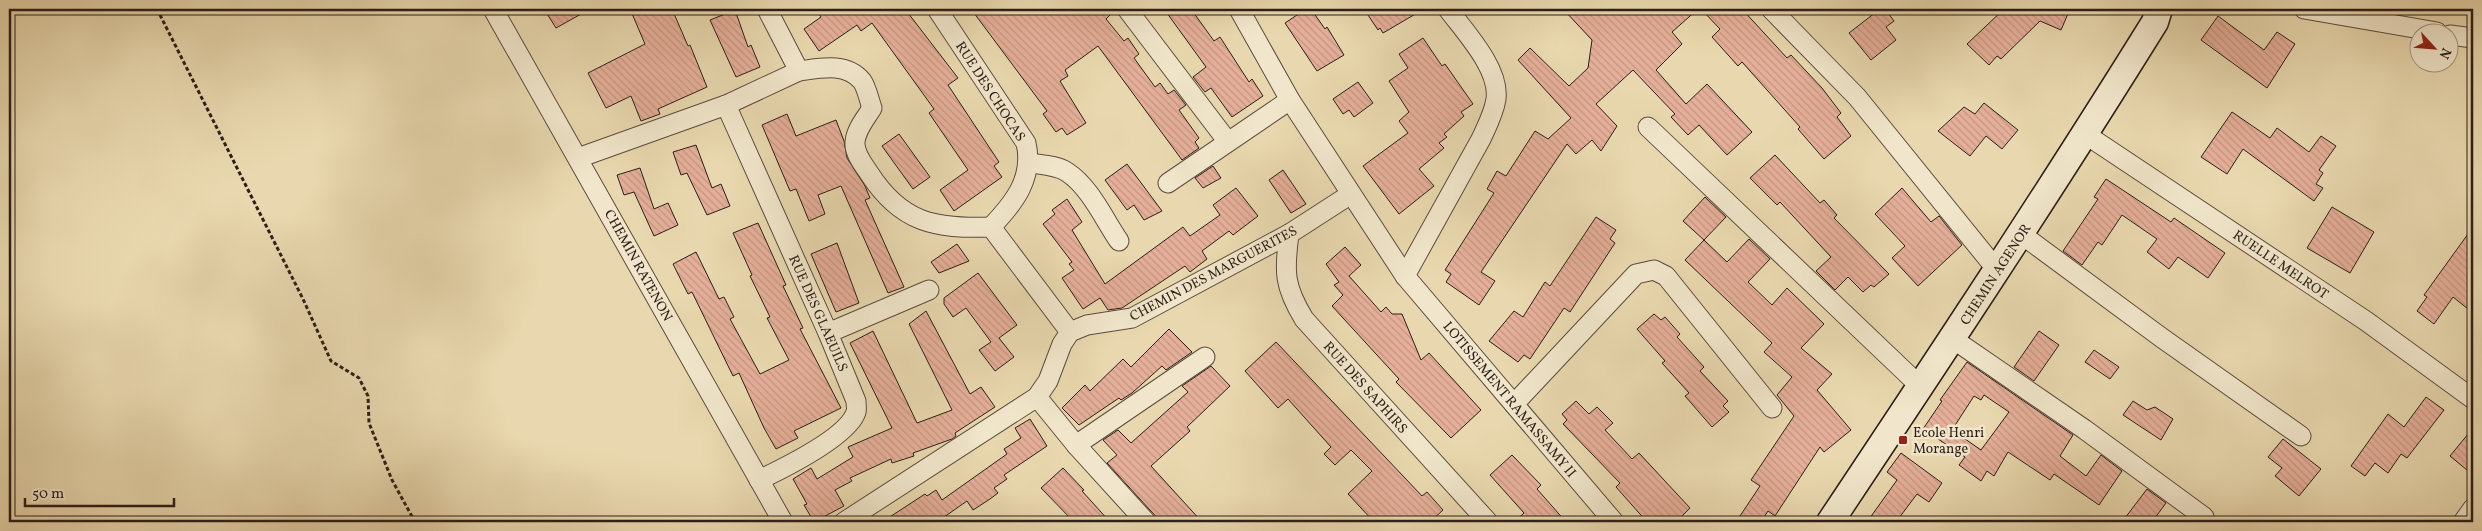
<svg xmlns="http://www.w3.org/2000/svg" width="2482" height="531" viewBox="0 0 2482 531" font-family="Vollkorn,serif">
<defs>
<pattern id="building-back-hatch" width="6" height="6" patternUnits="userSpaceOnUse" patternTransform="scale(1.25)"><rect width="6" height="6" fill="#e5af99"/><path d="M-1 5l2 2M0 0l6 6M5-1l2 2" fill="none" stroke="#c59683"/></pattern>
</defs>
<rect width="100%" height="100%" fill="#e9d8af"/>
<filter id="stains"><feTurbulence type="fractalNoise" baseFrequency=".004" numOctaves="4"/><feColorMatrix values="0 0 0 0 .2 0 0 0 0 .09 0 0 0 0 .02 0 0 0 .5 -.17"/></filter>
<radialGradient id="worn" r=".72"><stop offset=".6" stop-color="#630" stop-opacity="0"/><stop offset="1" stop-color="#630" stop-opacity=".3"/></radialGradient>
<g fill="url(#building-back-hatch)" stroke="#2c1e17" fill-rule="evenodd">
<path d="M544,9h46l-34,19z"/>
<path d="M630,9h42l16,37 2,-1 17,42 -49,22 2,5 -19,7 -10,-25 -25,12 -18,-35 57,-29z"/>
<path d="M816,9h89l53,69 -10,7 51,77 -5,4 8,11 -48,34 -14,-21 28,-20 -39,-57 5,-4 -62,-86 -11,8 -4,-6 -38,26 -15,-22 17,-12z"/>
<path d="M971,9h145l-10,10 18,22 4,-3 11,16 -5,4 21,29 5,-4 8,11 6,-4 12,15 -7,5 20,28 -4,4 4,6 -17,12 -84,-114 -33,24 3,6 -8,5 26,42 -19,12 -5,-7 -6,4 -13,-18 4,-3z"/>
<path d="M1164,9h27l23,32 6,-4 29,45 3,-3 11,17 -31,21 -21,-29 -6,4 -12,-15 13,-10z"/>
<path d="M1306,9h5l14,20 2,-2 17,28 -27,16 -32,-48z"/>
<path d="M1364,9h60l-41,24 -3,-5 -2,2z"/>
<path d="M1563,9h135l-26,23 10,12 -26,26 30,34 21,-20 45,48 -25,23 -28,-30 -11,10 -17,-18 4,-3 -42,-44 -37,34 21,22 -16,25 -9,-11 -16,14 -9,-10 -86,128 14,9 -16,24 -33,-23 5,-8 -6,-4 49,-77 -7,-4 10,-18 9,5 29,-45 13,8 23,-21 -53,-58 12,-12 39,38 19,-18 4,-28z"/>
<path d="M1701,9h41l45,49 4,-3 31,33 19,25 -4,4 14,19 -27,23 -26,-30 2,-2 -58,-65 -4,4 -26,-29 8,-8z"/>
<path d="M1880,9h5l9,12 -8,6 10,13 -25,20 -22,-27z"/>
<path d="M2004,9h66l-9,21 -21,-9 -39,38 -4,-3 -8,9 -22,-21z"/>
<path d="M735,10l13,37 3,-2 9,22 -24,10 -26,-57z"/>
<path d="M2218,16l46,34 13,-18 18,12 -28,44 -66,-48z"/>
<path d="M1423,38l19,28 3,-2 28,40 -12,8 3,4 -20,18 3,3 -8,6 5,5 -25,21 15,17 -35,28 -36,-48 45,-33 -9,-12 10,-9 -20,-31 19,-13 -9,-14z"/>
<path d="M1358,82l15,21 -19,14 -5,-7 -6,4 -10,-15z"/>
<path d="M1984,103l34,27 -16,19 -16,-13 -16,20 -32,-25 26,-24 11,7z"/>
<path d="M2232,112l38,26 7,-10 32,24 12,-16 15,10 -17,24 4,3 -7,11 7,4 -9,13 -71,-52 -16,25 -26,-17z"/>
<path d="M787,114l9,22 40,-16 8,21 3,17 18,28 5,12 -5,2 39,87 -16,6 -47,-107 -23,9 7,19 -16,7 -13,-32 -6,2 -28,-66z"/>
<path d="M899,134l31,43 -17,12 -31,-43z"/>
<path d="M696,145l16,43 9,-4 9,22 -23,9 -20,-42 -6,2 -8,-23z"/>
<path d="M1775,155l45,48 4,-3 13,15 -3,3 55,56 -15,13 -3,-2 -8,7 -15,-15 -13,13 -19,-19 15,-14 -51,-55 -3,3 -27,-27z"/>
<path d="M1127,164l35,47 -18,9 -10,-15 -7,5 -22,-30z"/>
<path d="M1213,166l8,12 -18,10 -8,-10z"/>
<path d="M640,168l14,41 14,-6 10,22 -24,11 -20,-44 -10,3 -7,-20z"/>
<path d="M1283,170l23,34 -15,9 -22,-33z"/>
<path d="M2106,179l65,43 3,-4 51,35 -17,25 -30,-21 -9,12 -22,-17 10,-13 -35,-24 -20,30 -4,-3 -16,23 -19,-14 35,-52 -4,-2z"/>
<path d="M1236,188l22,28 -25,19 -4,-4 -27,20 5,8 -17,13 -5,-6 -63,42 -14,2 -8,-12 -17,11 -21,-31 12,-8 -5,-6 3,-2 -29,-38 12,-10 -3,-4 15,-11 15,23 -10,8 33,54 78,-57 7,9 30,-21 -7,-10z"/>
<path d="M1902,188l29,34 8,-6 23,29 -44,41 -26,-28 13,-12 -30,-32z"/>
<path d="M1705,197l21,20 -22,23 -21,-19z"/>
<path d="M2332,207l42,25 -24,41 -43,-25z"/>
<path d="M1596,217l20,13 -6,9 5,4 -45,69 -6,-4 -34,51 -6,-4 -6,7 -29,-21 25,-30 9,6 22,-35 5,4z"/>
<path d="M758,223l28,62 -3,1 20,42 -3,1 41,79 -47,23 4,7 -22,11 -12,-21 -25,-55 -6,3 -41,-84 -4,2 -15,-30 23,-12 23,47 5,-2 10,20 -4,2 30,55 29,-14 -22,-42 3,-1 -20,-41 2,-1 -19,-42z"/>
<path d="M2473,227v43l-6,9 6,5v29l-20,-16 -19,27 -17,-13 10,-14 -3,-2z"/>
<path d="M1749,239l21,20 -22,23 24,23 15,-17 37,36 -23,24 31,26 -15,16 34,40 -27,22 -4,-5 -45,69 -7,-5 -7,11h-25l24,-36 -9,-6 43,-64 -17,-21 15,-18 -28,-25 8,-9 -87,-83 19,-20 23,22z"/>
<path d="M837,243l22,60 -23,9 -25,-58z"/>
<path d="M957,244l12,17 -30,12 -8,-11z"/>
<path d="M1345,247l16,18 -12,11 32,36 5,-5 6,7h10l19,46 8,-7 52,57 -30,28 -55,-56 3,-3 -67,-73 11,-11 -9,-10 5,-3 -13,-18z"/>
<path d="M978,273l39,52 -18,13 15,19 -19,14 -16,-21 12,-8 -25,-34 -13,9 -9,-13v-6z"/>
<path d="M926,311l44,83 11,-7 14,20 -40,26 1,3 -4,3 -39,14 1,3 -22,7 -1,-4 -41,19 2,3 -17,9 9,16 -30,16 -10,-17 3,-1 -14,-25 18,-11 6,11 36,-22 -5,-10 44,-19 -42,-85 23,-12 44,92 35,-13 -43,-86z"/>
<path d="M1654,314l7,6 4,-3 15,17 -3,3 27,30 -4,4 28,30 -5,5 6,6 -17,15 -27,-31 4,-3 -27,-30 3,-2 -28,-32z"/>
<path d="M1169,329l23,23 -26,18 -4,-4 -30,27 -11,7 -2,-2 -40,27 -17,-17 23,-23 5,6 33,-32 8,8z"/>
<path d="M2039,331l20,14 -25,36 -20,-14z"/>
<path d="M1276,342l146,154 5,-4 16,18 -13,12h-56l-26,-28 24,-23 -21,-21 -16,15 -11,-11 7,-7 -43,-48 -10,9 -33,-37z"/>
<path d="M2094,350l25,17 -9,12 -25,-17z"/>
<path d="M1967,362l106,73 -13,21 26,20 15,-21 21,16 -23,34 -45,-31 -4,6 -42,-28 -14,24 -7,-5 -6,10 -22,-16 6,-8 -42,-28 19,-28 -2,-1zM1984,395l25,17 -28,38 -29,-20 22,-34 7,4z"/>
<path d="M1211,366l19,20 -43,41 3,4 -39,35 51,56h-41l-54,-59 10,-8 -14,-15 15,-10 13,13 57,-51 -6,-6z"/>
<path d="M2426,397l18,13 -37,48 -6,-4 -13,19 -13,-10 -10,13 -14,-10 37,-52 16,13z"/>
<path d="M1576,401l13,13 8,-7 16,16 -8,7 27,29 7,-6 51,55 -14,14h-29l-31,-35 4,-4 -57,-59 4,-4 -5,-6z"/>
<path d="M2133,401l14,9 8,-3 18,12 -12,21 -38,-25z"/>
<path d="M1030,419l17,27 -43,29 3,4 -13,9 4,5 -8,6 -17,11 -6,-9 -30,21h-55l43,-28 2,2 9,-6 6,10 65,-46 -3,-5 17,-11 -6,-10z"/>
<path d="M2473,428v47l-23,-19z"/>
<path d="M2283,439l38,30 -22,27 -24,-20 7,-8 -14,-11z"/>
<path d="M1901,453l41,30 -13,19 -12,-8 -21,28h-29l30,-42 -10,-8z"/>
<path d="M1512,455l29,30 -4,4 29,33h-52l10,-9 -34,-38z"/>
<path d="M1063,468l21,22 -2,1 28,31h-36l-33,-34z"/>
<path d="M2147,489l19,14 -14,19h-30z"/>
</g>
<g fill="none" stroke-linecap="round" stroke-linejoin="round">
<g stroke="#5b4c3d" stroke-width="21">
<g id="street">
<path d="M493,9l290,513"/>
<path d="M767,9l32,62c22,-3 47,-9 63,10 5,7 7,19 10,27 -6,10 -16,21 -17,34 -1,11 8,22 14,31 32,50 66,56 122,54l79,105"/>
<path d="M937,9l89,134c8,35 -12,60 -35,84"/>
<path d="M1127,9l101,133"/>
<path d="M1239,9l51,91 115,176 209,246"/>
<path d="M1771,9l86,88 140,173"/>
<path d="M2304,9l133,23"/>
<path d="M2450,35l23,3"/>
<path d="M726,105l102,228 28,68c0,4 1,8 0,11 -8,25 -74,57 -97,68"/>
<path d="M1648,127l273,260"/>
<path d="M2085,134l281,187 107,78"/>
<path d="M578,158l148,-53 73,-34"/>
<path d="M1030,163c12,2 26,2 37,9 23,15 37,47 52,69"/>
<path d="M1168,183l122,-83"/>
<path d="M1289,234c-5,38 -5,52 15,85l184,203"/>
<path d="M2021,234l141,104 139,98"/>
<path d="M1405,276l76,-137c6,-13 13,-26 15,-40 4,-30 -31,-67 -48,-90"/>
<path d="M828,333l101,-43"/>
<path d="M1953,339l131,90 120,88"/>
<path d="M1037,397l39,48 70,77"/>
<path d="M1514,404l122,-130 18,-4 12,6 106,132"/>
<path d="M1076,445l129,-88"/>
<path d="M844,522l193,-125 11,-16 14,-37 8,-12 17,-7 45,-7 157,-84 62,-40"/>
<path d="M2463,522l10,-14"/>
</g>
</g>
<g stroke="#2c1e17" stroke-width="29">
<path id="secondary" d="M1830,522c110,-165 220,-331 325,-500l4,-13"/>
</g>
<path stroke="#2c1e17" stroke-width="3" stroke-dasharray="4 2.5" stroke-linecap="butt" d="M157,9l146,290 28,62 28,17 9,18 1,27 23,57 23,42"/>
<use href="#street" stroke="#f1e6cb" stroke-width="19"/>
<use href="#secondary" stroke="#f1e6cb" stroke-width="26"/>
</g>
<rect fill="#8f2418" stroke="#f1e6cb" stroke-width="2" x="1898" y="435" width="10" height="10" rx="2.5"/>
<g text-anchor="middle" stroke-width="5" stroke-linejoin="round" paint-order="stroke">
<g font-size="14" fill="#2c1e17" stroke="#f1e6cb">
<text transform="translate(991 91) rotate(57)" y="5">RUE DES CHOCAS</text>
<text transform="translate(2281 264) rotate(34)" y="5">RUELLE MELROT</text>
<text transform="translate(639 265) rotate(61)" y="5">CHEMIN RATENON</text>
<text transform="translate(1213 273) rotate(-28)" y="5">CHEMIN DES MARGUERITES</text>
<text transform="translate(1995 274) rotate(-57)" y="5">CHEMIN AGENOR</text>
<text transform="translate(819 313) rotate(66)" y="5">RUE DES GLAEUILS</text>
<text transform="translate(1366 387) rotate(48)" y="5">RUE DES SAPHIRS</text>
<text transform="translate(1510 399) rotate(50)" y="5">LOTISSEMENT RAMASSAMY II</text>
</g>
<g font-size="14" fill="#2c1e17" stroke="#f1e6cb" text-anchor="start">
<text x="1913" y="437">Ecole Henri<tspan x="1913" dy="16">Morange</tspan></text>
</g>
</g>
<rect width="2482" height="531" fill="none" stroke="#e9d8af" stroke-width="30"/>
<rect x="10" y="10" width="2462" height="511" fill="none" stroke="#2c1e17" stroke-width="2.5"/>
<rect x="15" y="15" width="2452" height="501" fill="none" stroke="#2c1e17"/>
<g transform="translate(2434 48) rotate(116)"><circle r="24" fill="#f1e6cb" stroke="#a29683"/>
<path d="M0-4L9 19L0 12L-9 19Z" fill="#8f2418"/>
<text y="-8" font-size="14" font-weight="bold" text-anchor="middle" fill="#2c1e17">N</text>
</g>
<path d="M25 498v8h149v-8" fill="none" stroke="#2c1e17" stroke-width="2.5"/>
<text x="32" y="498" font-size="15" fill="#2c1e17" stroke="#f1e6cb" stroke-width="4" paint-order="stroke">50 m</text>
<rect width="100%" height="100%" filter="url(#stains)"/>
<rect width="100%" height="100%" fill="url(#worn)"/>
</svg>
